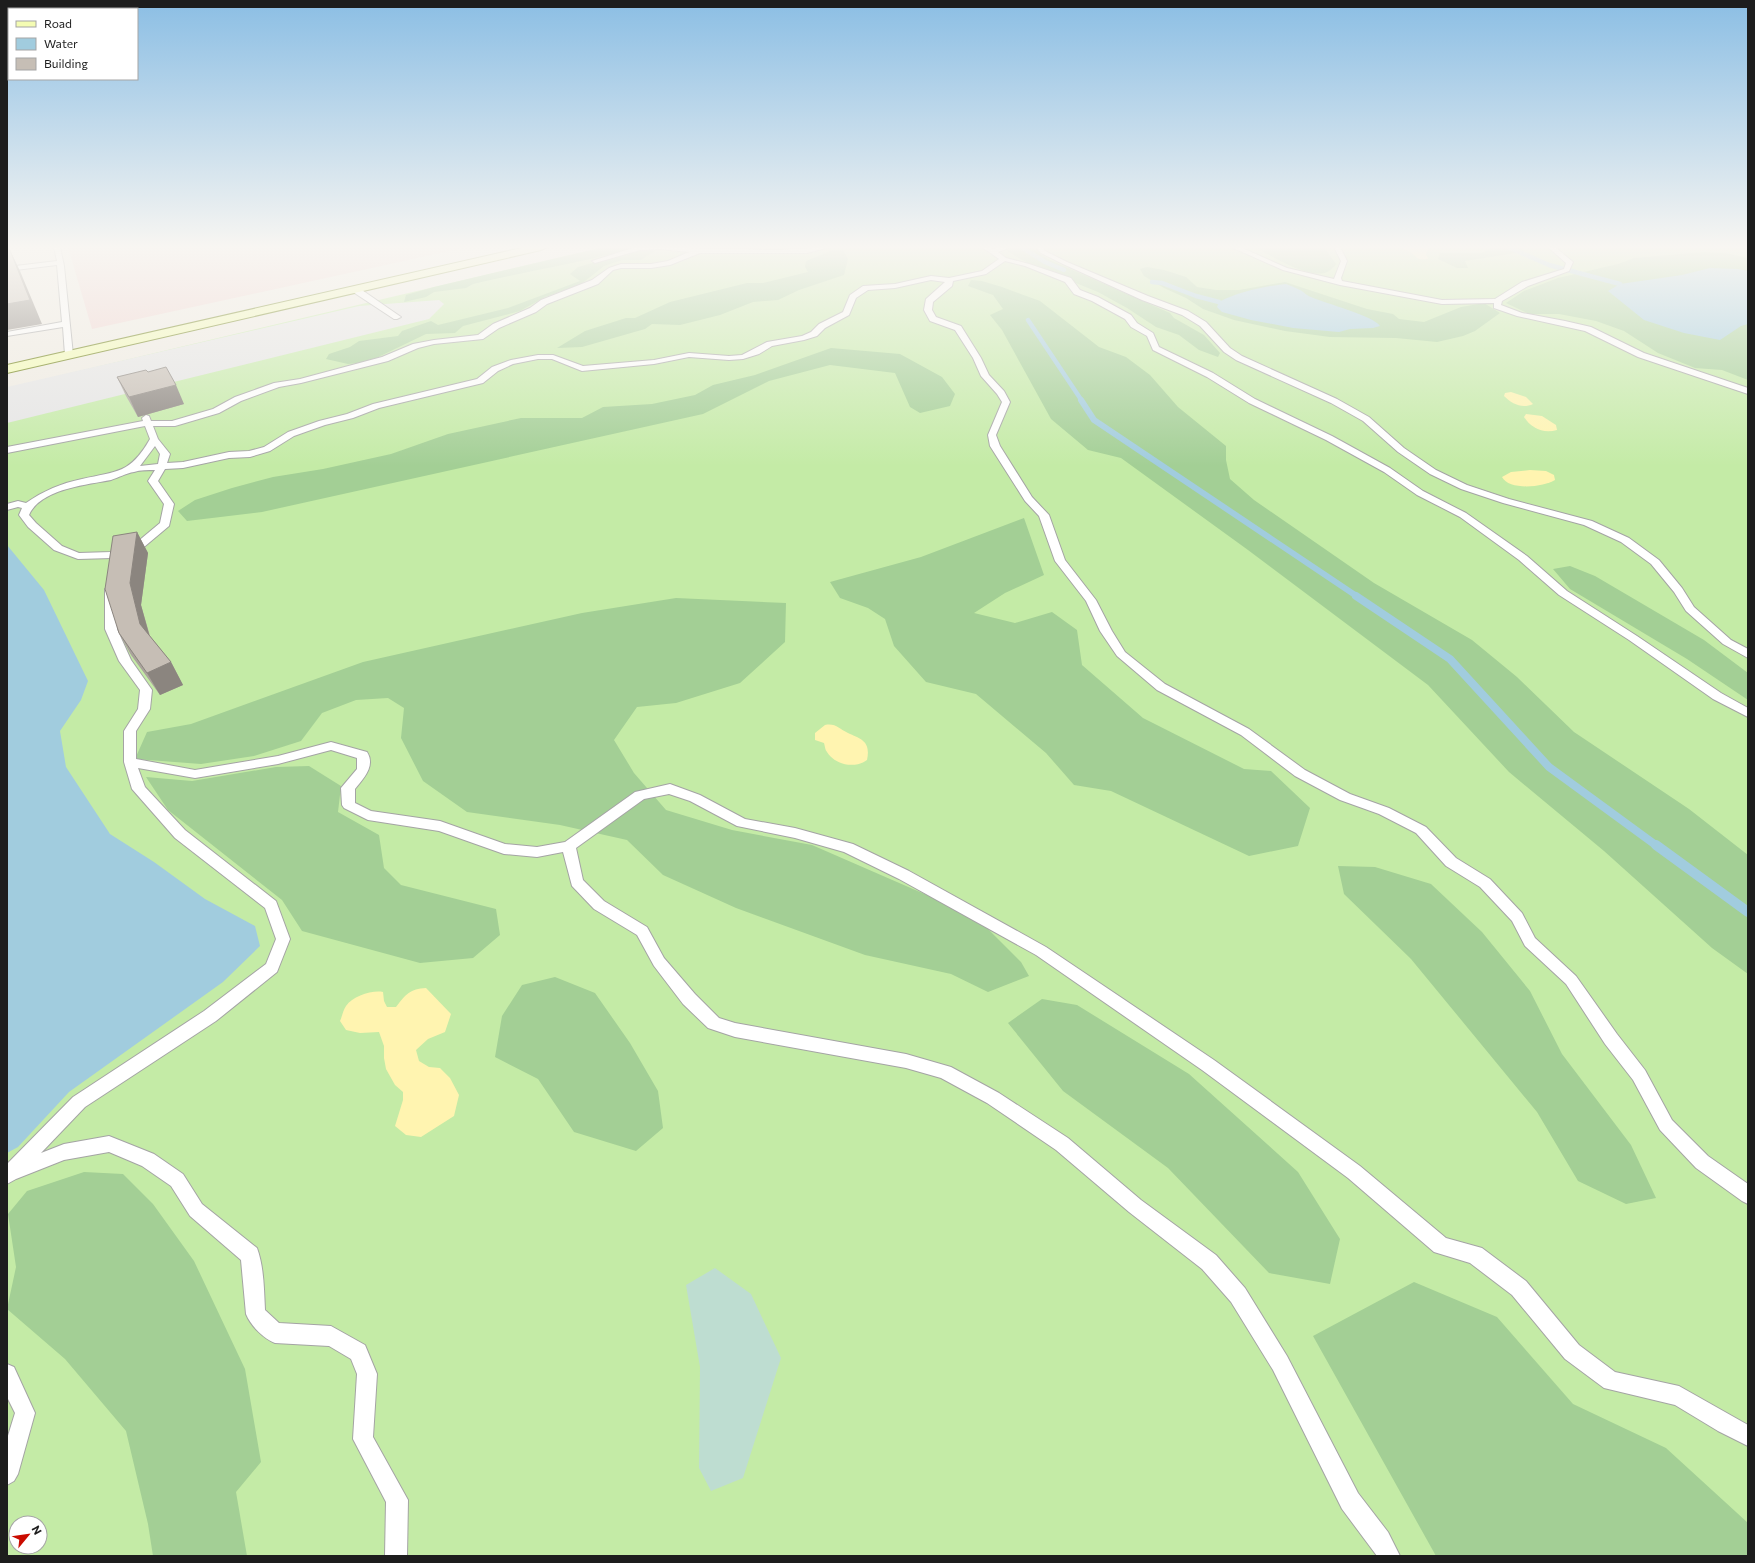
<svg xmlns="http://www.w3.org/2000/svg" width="1755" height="1563" viewBox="0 0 1755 1563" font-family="Commissioner,sans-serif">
<rect width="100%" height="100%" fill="#efebe2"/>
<path fill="#f0d3d0" d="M68,247h400l-376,82z"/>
<path fill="#c4eba6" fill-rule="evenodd" d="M603,247h1145v1309h-1741v-1168zM16,1523h24v24h-24z"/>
<g fill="#a3cf95">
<path d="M604,247h35c-55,15 -111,24 -166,37l-7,4 -32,4 -8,5 -22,5 2,-7 28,-8z"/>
<path d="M1013,247h17l20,13 120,53 4,5 30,17 16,18 -2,4 -19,-7 -20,-15 -23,-8 -29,-19 -29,-16 -69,-28 -22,-13z"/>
<path d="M1254,247h70l12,17c-2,3 -6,7 -9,8 -18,8 -56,-17 -73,-25z"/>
<path d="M1489,247h33l2,4 -14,3 -45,7 3,7h-11l-19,-9 2,-6h41l9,-4z"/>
<path d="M658,249l-17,11h-19l-18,6 -24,19 -35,12 -25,14 -57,15 -8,7 -29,1 -58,28 -20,2 -22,-5 3,-5 21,-7 9,-6 39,-5 4,-5 29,-10 7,4 70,-17 72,-27 -10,-7 8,-7 62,-17z"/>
<path d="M833,250h10l5,9 -4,16 -45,15 -21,10 -25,2 -33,13 -40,10 -28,-1 -7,5 -63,18 -25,1 28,-17 41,-13h9l35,-16 77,-19h16l45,-11 -3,-5 1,-6z"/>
<path d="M1704,252l21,1 23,5v122l-26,-10 -27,-2 -37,-15 -34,-22 -28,-10 -37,-7h-30l-23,-11 18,-12 34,-13 60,-14 16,-6z"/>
<path d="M1147,267l17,3 22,7 11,10 19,3h23l46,-8 82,27 26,5 6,5 25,3 37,-15 23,-4 16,10 -25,18 -12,5 -26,6 -41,-4 -66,-1 -45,-6 -51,-11 -31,-11 -17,-11 -22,-10 -20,-12 -4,-7z"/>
<path d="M971,280l11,1 20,6 38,14 59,46 27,10 24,18 28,32 48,39v14l4,19 24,21 120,83 98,57 45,37 57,55 115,77 59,46v119l-36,-26 -108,-97 -95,-79 -81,-87 -180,-135 -127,-92 -33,-8 -37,-31 -49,-89 -12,-15 13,-6 -10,-14 -25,-9z"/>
<path d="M831,348l69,6 42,23 13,17 -5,12 -30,7 -10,-6 -15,-34 -65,-8 -61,16 -66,33 -441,98 -75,9 -9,-10 17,-11 37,-12 41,-11 50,-8 68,-15 57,-20 73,-16h61l21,-11 49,-3 43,-9 18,-10 42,-10z"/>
<path d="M1024,518l20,57 -39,18 -31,20 41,10 37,-11 25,18 5,35 61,53 101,51 27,2 39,37 -12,38 -49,10 -138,-65 -37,-6 -28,-32 -70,-59 -50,-12 -32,-36 -9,-27 -17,-11 -28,-10 -10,-16 91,-25z"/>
<path d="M1570,566l25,10 109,64 44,33v27l-61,-41 -117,-70 -17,-20z"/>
<path d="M676,598l110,5 -1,39 -45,41 -64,20 -39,4 -23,33 20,33 32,37 66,20 80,15 140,61 35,22 34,34 8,14 -41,16 -37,-18 -86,-19 -129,-47 -73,-33 -36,-35 -67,-15 -93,-13 -44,-31 -22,-43 3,-30 -16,-10 -32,2 -34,13 -21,28 -47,15 -53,8 -66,-5 12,-27 44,-8 172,-62 219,-49z"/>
<path d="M309,766l32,20 -3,26 41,23 5,33 17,17 95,24 4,26 -27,23 -53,5 -118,-32 -20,-31 -114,-90 -22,-33 46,4 84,-14z"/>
<path d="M1338,866l37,1 56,17 51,48 48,59 32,63 69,91 25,53 -30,6 -48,-23 -41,-69 -126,-153 -67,-65z"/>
<path d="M555,977l40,16 35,50 28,48 5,37 -27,23 -62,-19 -36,-53 -43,-22 7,-41 20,-31z"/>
<path d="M1042,999l35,6 112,69 109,98 42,67 -10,45 -61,-11 -101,-105 -105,-77 -55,-68z"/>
<path d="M84,1172l39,2 30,30 41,57 51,108 16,93 -25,30 11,64h-94l-5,-32 -22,-93 -61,-72 -58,-50 9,-42 -8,-53 19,-23z"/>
<path d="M1414,1282l83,35 76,87 93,44 82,75v33h-312l-123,-220z"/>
</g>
<path fill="#beddd1" d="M715,1268l36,26 30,64 -38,120 -32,13 -12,-23 1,-101 -14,-82z"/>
<g fill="#fff4b0">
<path d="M1401,247h25l2,1 -2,6 2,5c-13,1 -9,-1 -18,-7 -3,-2 -6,-3 -9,-5z"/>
<path d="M1511,392l15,5 7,7c-11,5 -21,0 -29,-8l1,-3z"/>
<path d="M1526,414l16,2 14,9 1,5c-14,4 -26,-2 -33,-13z"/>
<path d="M1530,470l16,1 8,4 1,5c-11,7 -46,11 -53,-3l9,-5z"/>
<path d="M825,725c11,-2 14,4 23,8 13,6 23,8 19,27 -12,9 -32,5 -40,-8 -2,-2 -2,-6 -3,-9l-9,-3v-7z"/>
<path d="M426,988l25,26 -6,18 -17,7 -12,11 3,11 10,6 11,1 10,10 9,17 -5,21 -33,21 -15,-2 -11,-9 8,-26v-8l-8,-7 -9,-16 -2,-11v-12l-5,-14 -19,1 -14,-3 -6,-9c2,-4 3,-11 6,-15 7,-10 26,-16 37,-14l1,9 3,6h9c10,-13 14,-18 30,-19z"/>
</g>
<path fill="#e5e5e5" d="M439,300l5,4 -15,15 -422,104v-36l352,-81z"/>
<g fill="#a1ccde">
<path d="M1710,268l28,1 10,2v53l-7,2 -21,14 -36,-7 -40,-13 -36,-29 12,-7 62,-9z"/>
<path d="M1286,284c5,2 10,4 14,6 4,2 7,6 11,7 13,6 63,19 69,29l-7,2 -23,1 -11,3 -46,-4 -42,-8 -29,-8 -5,-5 2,-5c19,-10 46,-16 67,-18z"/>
<path d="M7,545l37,45 44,91 -7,19 -21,31 6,36 44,67 44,28 51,37 50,27 5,20 -37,36 -154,110 -51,55 -11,6z"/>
</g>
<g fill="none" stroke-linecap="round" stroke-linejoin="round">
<g stroke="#a1ccde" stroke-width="4.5">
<path d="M1508,247l41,18 71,19"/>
<path d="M1023,248l22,14 19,8"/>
<path d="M1152,282l10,1 34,13 23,6"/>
<path d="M1028,320l54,81"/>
</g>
<path stroke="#a1ccde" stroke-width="6" d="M1081,400l13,20 264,177"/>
<path stroke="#a1ccde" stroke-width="8" d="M1356,596l94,63 99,108 108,79"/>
<path stroke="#a1ccde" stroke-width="10" d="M1656,845l92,67"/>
<g stroke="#a4a4a4" stroke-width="2">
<g id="service">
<path d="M54,247h6l4,19 9,89 -4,2 -4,-2 -2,-28 -56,9v-4l55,-10 -5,-57 -50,6v-4l50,-6z"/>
<path d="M636,247l143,3 51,-3 -23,6h-107l-30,12 -19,3h-30l-8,2 -15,14 -51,20 -11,8 -37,16 -16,11 -49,5 -16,4 -30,13 -87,22 -22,4 -38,14 -22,12 -44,13h-22l5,13 12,15 -3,9 16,-1 46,-10 20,-1 15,-4 24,-15 31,-11 28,-7 26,-10 104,-25 15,-12 19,-7 27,-5h15l30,11 71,-6 35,-7 40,3 13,-1 25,-13 35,-6 9,-4 8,-8 24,-12 7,-17 13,-9 32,-2 36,-8 18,2 33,-7 17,-12 -17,-12h8l3,2 8,-2h10l-13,5 8,6 23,6 42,14 9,12 18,7 33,18 6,8 16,10 6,14 54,26 42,26 77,37 58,32 33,23 43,22 61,43 40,35 70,45 84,57 27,15v9l-35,-18 -84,-59 -70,-45 -40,-35 -59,-43 -43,-22 -33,-23 -58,-32 -77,-37 -42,-26 -54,-27 -6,-14 -16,-9 -6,-8 -33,-18 -18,-7 -9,-12 -40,-16 -20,-5 -19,13 -33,7 -1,5 -19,16 -1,8 4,7 25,9 20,32 8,17 15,16 6,11 -14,33 4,11 32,51 17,18 16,45 31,40 16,31 13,21 40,32 84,45 56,41 45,24 39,14 37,19 30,31 34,21 32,34 13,25 41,38 41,58 28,36 27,50 36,36 40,28v20l-6,-3 -46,-33 -36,-38 -27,-50 -28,-36 -39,-60 -41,-38 -13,-25 -32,-34 -34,-21 -30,-33 -37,-19 -39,-14 -45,-24 -54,-41 -84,-45 -40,-34 -17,-25 -14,-30 -31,-40 -16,-45 -14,-15 -35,-55 -2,-11 14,-33 -5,-8 -16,-18 -8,-18 -18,-28 -25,-9 -6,-11 2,-11 19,-17 -14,-2 -36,8 -27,2 -12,8 -7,17 -24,13 -8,8 -13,4 -32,6 -13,8 -16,5 -14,1 -40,-3 -35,7 -72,7 -30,-12h-14l-25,5 -15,7 -15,12 -104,25 -26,10 -28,7 -31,11 -24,15 -20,6 -21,1 -46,10 -18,1 -7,12 16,23 -5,22 -25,21 -32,11 -34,1 -24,-9 -26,-23 -9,-12 3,-7 -4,-1 -11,3v-6l11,-3 8,2c17,-12 36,-20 56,-24 35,-8 48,-5 68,-40l-5,-13 -138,27v-6l136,-26 -1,-3 4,-3 3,1 2,5h21l41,-12 22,-12 39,-14 26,-4 82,-22 31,-13 21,-4 44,-5 15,-11 37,-16 11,-8 51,-20 17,-12 12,-4h30l17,-3 21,-9 -29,-3 -20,1 -45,13 -3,-2zM155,446l5,8 -2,10 -18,2zM155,470l-7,11 16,23 -4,19 -24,20 -25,9 -32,1 -17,-7 -26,-23 -7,-8c11,-26 57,-30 82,-35 7,-2 15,-7 23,-8 6,-2 14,-2 21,-2z"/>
<path d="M1035,247h7l3,4 22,11 81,34 40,15 18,11 24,26 12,8 95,43 32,18 35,31 32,22 31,15 42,14 83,22 37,17 30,22 23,28 12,19 37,33 17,9v9l-25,-14 -37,-33 -12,-19 -23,-28 -30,-22 -37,-17 -81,-22 -42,-14 -31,-15 -32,-22 -35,-31 -32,-18 -95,-43 -12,-8 -24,-26 -18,-11 -40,-15 -79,-36 -22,-11z"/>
<path d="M1231,247h9l47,21 47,11 7,-18 -7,-14h6l7,14 -6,17 1,3 100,19 53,-1 27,-17 42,-13 2,-6 -18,-16h7l18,15 -4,9 -41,15 -26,15 -1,4 21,8 43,8 26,6 53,26 104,35v6l-110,-37 -53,-26 -68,-15 -23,-8v-5l-52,1 -102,-19 -57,-15z"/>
<path d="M353,288h6l42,29 -4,2h-3l-41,-27z"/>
<path d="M110,586l5,3 2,40 14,31 21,30 -2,19 -14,22v28l59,11 83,-14 53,-14 36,10c9,14 -4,27 -12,37v14l16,8 69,10 65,23 32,3 28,-5 70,-50 35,-8 30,11 45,24 50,9 58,16 56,27 137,76 168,113 146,106 86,72 36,10 44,33 53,64 36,27 64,14 69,39v21l-30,-15 -43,-26 -71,-17 -39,-29 -53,-64 -42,-32 -36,-11 -86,-74 -146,-108 -166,-115 -137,-76 -55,-27 -49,-14 -58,-12 -47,-25 -21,-7 -25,5 -68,49 7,32 21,21 43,26 17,31 31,36 24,24 16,5 171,31 45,13 48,26 69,45 73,62 75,55 29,33 42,68 71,137 30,39 12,24h-23l-35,-47 -69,-139 -42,-68 -29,-33 -73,-57 -73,-62 -69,-47 -46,-25 -35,-10 -171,-31 -27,-9 -25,-24 -29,-38 -17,-31 -43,-26 -22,-23 -9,-34 -26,5 -33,-3 -65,-23 -71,-11 -24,-12 -2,-3 -1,-17 16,-19v-11l-26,-8 -53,14 -83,14 -57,-10 7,19 40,43 91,71 14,38 -13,33 -61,49 -131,86 -44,46 23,-9 45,-8 45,18 29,20 19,30 55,44c7,19 7,42 8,62l14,13 52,3 34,19 12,29 -4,63 35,63 -1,56h-22l1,-54 -33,-63 4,-65 -6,-15 -22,-13 -54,-3c-12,-5 -24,-17 -29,-29l-5,-54 -51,-44 -19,-30 -29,-20 -33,-14 -45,8 -48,19 -9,5v-20l66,-67 131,-86 62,-47 10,-25 -11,-31 -90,-70 -43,-49 -8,-27v-31l14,-22 2,-19 -21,-29 -14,-32v-40z"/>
<path d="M7,1364l7,3 21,46 -17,61 -4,7 -7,4v-46l8,-26 -8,-16z"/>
</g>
</g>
<g stroke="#637701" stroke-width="2">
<path id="secondary" d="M526,247h21l-6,3 -534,123v-8z"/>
</g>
<use href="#service" fill="#fff" fill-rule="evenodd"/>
<use href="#secondary" fill="#f4fcb3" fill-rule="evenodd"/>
</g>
<g fill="#aaa39c">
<path d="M148,372l36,32 -46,13 -12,-21 -9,-19z"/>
<path d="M137,532l11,21 -7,52 9,31 21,26 12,23 -23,10 -29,-40 -12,-22z"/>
</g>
<g fill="#8b857f">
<path d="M9,248l11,23 22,53 -35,6v-26z"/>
<path d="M176,385l8,19 -46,13 -9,-20z"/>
<path d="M137,532l11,21 -7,52 11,40 -12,-21 -10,-41z"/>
<path d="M171,662l12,23 -23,10 -13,-22z"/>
</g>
<g fill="#c6beb5" stroke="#8b857f">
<path d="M7,248h2l21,52 -23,4z"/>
<path d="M166,367l10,18 -47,12 -12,-20 29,-7 2,2z"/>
<path d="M137,532l-7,51 10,41 31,38 -24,11 -28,-40 -14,-44 8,-53z"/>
</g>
<linearGradient id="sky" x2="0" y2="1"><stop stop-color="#8bbee4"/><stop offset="0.53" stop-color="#f8f6f2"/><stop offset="1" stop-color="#f8f6f2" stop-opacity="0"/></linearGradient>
<rect width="1755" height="466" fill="url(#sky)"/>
<rect width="1755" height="1563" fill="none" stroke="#1d1d1d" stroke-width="16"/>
<rect x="8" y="8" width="130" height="72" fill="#ffffff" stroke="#a5a5a5"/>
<rect x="16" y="21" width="20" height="6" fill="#f4fcb3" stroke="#a5a5a5"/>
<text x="44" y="28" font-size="12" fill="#1d1d1d">Road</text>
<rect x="16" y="38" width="20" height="12" fill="#a1ccde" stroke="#a5a5a5"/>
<text x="44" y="48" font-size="12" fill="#1d1d1d">Water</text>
<rect x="16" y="58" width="20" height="12" fill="#c6beb5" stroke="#a5a5a5"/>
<text x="44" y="68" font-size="12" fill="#1d1d1d">Building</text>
<g transform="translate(28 1535) rotate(61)"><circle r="19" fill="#ffffff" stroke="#a5a5a5"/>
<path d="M0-3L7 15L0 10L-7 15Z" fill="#ca0c00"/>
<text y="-6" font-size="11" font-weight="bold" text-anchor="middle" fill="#1d1d1d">N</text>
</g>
</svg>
